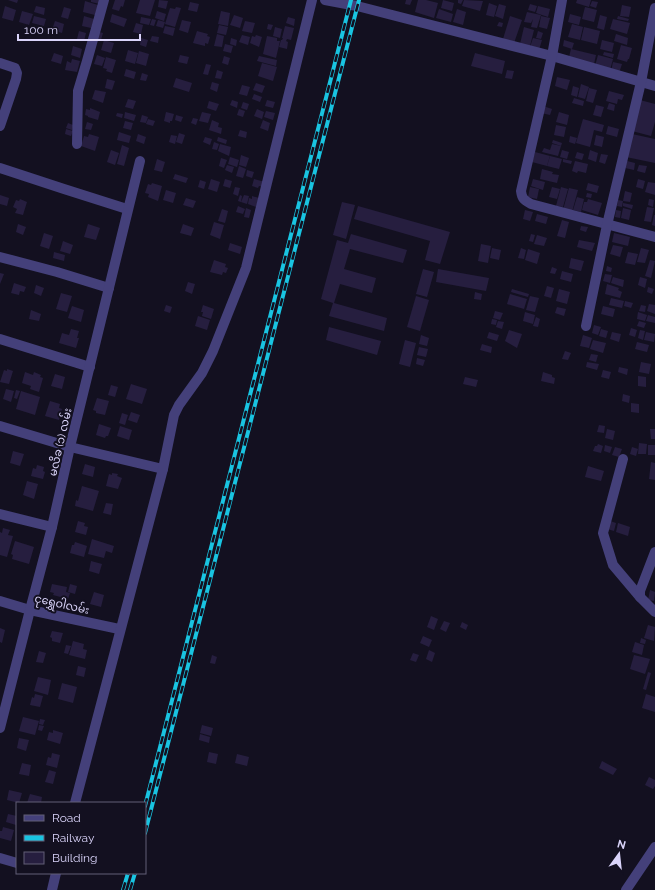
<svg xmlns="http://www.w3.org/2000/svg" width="655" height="890" viewBox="0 0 655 890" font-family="Raleway,'Noto Sans Myanmar',sans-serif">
<rect width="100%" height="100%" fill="#131020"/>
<g fill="#261e3f">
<path d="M8,0h10l-1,3z"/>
<path d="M91,0h11l-2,4 -9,-2z"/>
<path d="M115,0h10l-2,7 -2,-1 -2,5 -7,-2z"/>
<path d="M140,0h15l-5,16 -14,-3z"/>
<path d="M159,0l9,1 -2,8 -8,-2z"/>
<path d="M406,0h6l-2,5 -5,-1z"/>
<path d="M418,0h8l12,3 -4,15 -19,-6z"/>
<path d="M443,0l11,3 -2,8 -11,-3z"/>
<path d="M458,0h5l-2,4 -3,-1z"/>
<path d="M464,0l19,1 -3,10 -18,-5z"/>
<path d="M577,0h14l-2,7 -13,-4z"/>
<path d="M85,1l13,4 -3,10 -12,-3z"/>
<path d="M592,1l6,1 -2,6 -6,-2z"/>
<path d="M190,2l9,2 -2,8 -9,-2z"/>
<path d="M489,3l8,3 -3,11 -8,-2z"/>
<path d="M499,4l7,2 -3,13 -8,-3z"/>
<path d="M530,4l7,2 -2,6 -7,-2z"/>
<path d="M622,5l9,2 -2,10 -9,-1z"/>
<path d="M5,6l11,4 -3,11 -11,-3z"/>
<path d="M36,6l9,2 -1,7 -10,-3z"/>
<path d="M538,6l12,3 -2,8 -12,-4z"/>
<path d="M64,7l7,2 -3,10 -7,-2z"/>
<path d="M176,7l5,1 -6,19 -10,-3 5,-16 5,1z"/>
<path d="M585,7l12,3 -3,12 -12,-3z"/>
<path d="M439,9l14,5 -2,8 -15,-4z"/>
<path d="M457,9l9,3 -3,13 -10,-3z"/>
<path d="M22,11l11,3 -4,11 -10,-3z"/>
<path d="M157,11l9,3 -2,7 -9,-3z"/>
<path d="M221,11l9,2 -2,13 -10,-2z"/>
<path d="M527,12l14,3 -4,13 -6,-1 2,-8 -2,4 -7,-1z"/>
<path d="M112,14l15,5 -3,8 -14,-5z"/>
<path d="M570,14l11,3 -2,8 -11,-3z"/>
<path d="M234,15l9,3 -3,10 -10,-3z"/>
<path d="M600,15l7,2 -3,13 -7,-2z"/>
<path d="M34,16l12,3 -2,7 -12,-3z"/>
<path d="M84,16l10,3 -3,9 -9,-2z"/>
<path d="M510,16l12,4 -8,23 -11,-4z"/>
<path d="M541,16l9,2 -3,11 -8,-2z"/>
<path d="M618,16l11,3 -1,2 -11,-2z"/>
<path d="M141,17l10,2 -2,6 -9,-2z"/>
<path d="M288,17l7,2 -1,7 -8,-3z"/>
<path d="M152,19l4,1 -2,6 -4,-1z"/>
<path d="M613,19l17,4 -3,11 -17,-5z"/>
<path d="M158,20l7,2 -2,6 -7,-2z"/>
<path d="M182,20l9,2 -3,11 -9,-3z"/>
<path d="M55,21l9,3 -2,9 -10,-3z"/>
<path d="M245,21l10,2 -3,10 -10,-2z"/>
<path d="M499,22l4,1 -1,4 -5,-1z"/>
<path d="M136,23l7,2 -2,9 -8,-2z"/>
<path d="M268,24l5,1 -2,5 -4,-1z"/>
<path d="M572,24l11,3 -3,13 -12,-3z"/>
<path d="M219,25l9,2 -2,8 -9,-2z"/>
<path d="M165,26l10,2 -2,8 -10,-3z"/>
<path d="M285,26l9,2 -3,12 -4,-1 -1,2 2,1 -1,7 -8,-2 2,-7h1l1,-2h-1z"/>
<path d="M275,27l7,2 -2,9 -7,-2z"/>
<path d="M524,27l10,3 -4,16 -10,-2z"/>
<path d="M584,27l16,4 -3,13 -16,-4z"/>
<path d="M79,31l7,2 -2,8 -7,-2z"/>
<path d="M96,31l7,2 -2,7 -7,-2z"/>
<path d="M197,31l11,3 -1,2 3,1 -2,7 -3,-1v3l-12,-3z"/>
<path d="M538,31l5,2 -2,6 -5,-1z"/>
<path d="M217,34l7,2 -2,11 -8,-1z"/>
<path d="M616,34l12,4 -1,7 -13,-4z"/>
<path d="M242,35l8,2 -2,8 -9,-3z"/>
<path d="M256,35l6,2 -3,10 -9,-4 2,-7 3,1z"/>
<path d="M152,36l7,1 -1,6 -8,-2z"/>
<path d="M267,36l10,2v3h3l-4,17 -13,-4z"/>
<path d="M141,38l7,2 -2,7 -6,-2z"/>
<path d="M231,38l6,2 -1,6 -6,-2z"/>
<path d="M533,38l9,2 -3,10 -9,-3z"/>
<path d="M104,40l10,3 -3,10 -10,-3z"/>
<path d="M564,40l10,3 -2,6 -9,-3z"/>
<path d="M602,40l12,3 -2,9 -12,-3z"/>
<path d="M225,44l8,2 -2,7 -8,-2z"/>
<path d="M621,45l11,3 -3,11h-1l-1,3 -10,-3z"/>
<path d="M73,46l9,3 -2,9 -9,-3z"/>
<path d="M571,49l25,6 -2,9 -25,-7z"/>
<path d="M128,50l10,3 -3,11 -10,-3z"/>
<path d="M139,51l10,3 -3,12 -10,-3z"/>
<path d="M604,52l10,2 -1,4 -10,-3z"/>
<path d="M54,53l9,3 -2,8 -10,-3z"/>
<path d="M475,53l30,8 -3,13 -31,-8z"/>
<path d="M97,55l8,3 -3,8 -8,-2z"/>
<path d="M180,55l9,2 -2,7 -9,-2z"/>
<path d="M598,55l15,4 -3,11 -15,-4z"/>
<path d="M224,56l6,2 -2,7 -6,-2z"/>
<path d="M259,56l18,4 -1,6 -19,-5z"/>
<path d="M106,57l10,3 -4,13 -6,-2 1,-2 -4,-1z"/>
<path d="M72,59l8,2 -3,11 -12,-2 2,-9 4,2z"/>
<path d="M613,62l9,2 -3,9 -8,-2z"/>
<path d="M262,63l15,4 -4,14 -15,-5z"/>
<path d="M206,64l5,1 -3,10 -5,-1z"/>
<path d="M126,69l10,3 -2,7 -10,-3z"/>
<path d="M217,70l6,2 -2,7 -6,-1z"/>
<path d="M507,70l7,1 -2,8 -7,-1z"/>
<path d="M142,73l6,2 -2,6 -6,-1z"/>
<path d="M557,77l13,3 -3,10 -12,-4z"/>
<path d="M176,78l16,5 -3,9 -16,-5z"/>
<path d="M107,79l8,2 -3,9 -7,-2z"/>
<path d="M212,82l7,2 -2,8 -7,-3z"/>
<path d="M256,83l9,3 -3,7 -9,-3z"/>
<path d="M581,84l8,3 -4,12 -7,-2z"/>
<path d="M242,85l8,2 -3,9 -8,-2z"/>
<path d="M573,86l6,2 -2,9 -6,-2z"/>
<path d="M589,88l8,2 -4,13 -7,-2z"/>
<path d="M95,90l11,2 -3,11 -11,-4z"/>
<path d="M609,91l15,4 -2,5 -4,-1 -1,5 -11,-3z"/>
<path d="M254,94l8,3 -2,5 -8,-3z"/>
<path d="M574,98l10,3 -1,5 -11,-3z"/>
<path d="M128,99l8,2 -3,8 -8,-2z"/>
<path d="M232,100l6,2 -1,6 -7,-3z"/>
<path d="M267,100l8,2 -2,6 -8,-2z"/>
<path d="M640,100l15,4v18l-4,14 -19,-5z"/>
<path d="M209,101l10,3 -3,7 -9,-3z"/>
<path d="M243,102l6,2 -2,6 -6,-2z"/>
<path d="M609,103l6,2 -1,6 -7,-2z"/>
<path d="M596,105l8,2 -3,10 -8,-2z"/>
<path d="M543,106l9,3 -2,6 -9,-2z"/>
<path d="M90,108l10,4 -2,8 -10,-3v-1l-3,-1 1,-6 4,1z"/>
<path d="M239,109l6,2 -2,6 -6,-2z"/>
<path d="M257,109l7,3 -2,7 -8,-3z"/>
<path d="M266,111l9,2 -2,7 -9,-3z"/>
<path d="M125,112l11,3 -2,6 -10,-3z"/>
<path d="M166,112l8,2 -2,7h-2v2l-6,-2z"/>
<path d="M202,112l9,2 -3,9 -9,-2z"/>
<path d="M559,112l10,3 -2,10 -11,-3z"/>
<path d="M117,113l6,1 -1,4 -6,-2z"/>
<path d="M142,115l6,2 -2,6 -6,-1z"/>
<path d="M176,115l7,2 -2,5 -6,-2z"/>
<path d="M193,118l5,1 -2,6 -5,-2z"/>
<path d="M148,119l7,2 -2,5 -7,-2z"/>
<path d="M583,119l21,6 -2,7 -8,-2 -4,17 -14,-4z"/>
<path d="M212,120l7,3 -1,4 4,1 -1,6 -12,-4z"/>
<path d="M263,120l7,3 -2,8 -8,-3z"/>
<path d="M125,121l8,2 -2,7 -8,-2z"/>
<path d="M87,122l6,2 -2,6 -6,-1z"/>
<path d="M68,123l5,2 -1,5 -6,-2z"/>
<path d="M556,125l10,2 -2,10 -10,-2z"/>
<path d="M608,126l11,3 -2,8 -11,-3z"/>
<path d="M66,129l7,2 -2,5 -6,-2z"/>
<path d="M240,130l7,2 -1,6 -8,-2z"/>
<path d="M119,132l12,4 -2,7 -12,-3z"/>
<path d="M179,133l6,2 -3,9 -6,-2z"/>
<path d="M89,134l10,3 -4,14 -14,-5 3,-10 4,1z"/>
<path d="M138,134l8,3 -2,7 -8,-3z"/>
<path d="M632,134l23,5v24l-29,-6z"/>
<path d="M171,135l6,1 -2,8 -6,-2z"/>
<path d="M596,135l8,2 -2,10 -8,-2z"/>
<path d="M570,136l7,2 -2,6 -6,-2z"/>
<path d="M205,137l7,2 -2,6 -7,-3z"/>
<path d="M218,137l9,3 -1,4 -9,-3z"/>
<path d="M553,140l9,3 -1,3 -9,-3z"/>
<path d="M214,142l5,2 -2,6 -5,-1z"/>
<path d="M220,144l11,3 -2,9 -11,-5z"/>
<path d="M552,144l9,2 -3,10 -16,-4 2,-4 6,2z"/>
<path d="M122,145l7,3 -5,18 -7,-2z"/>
<path d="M111,150l8,3 -4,12 -8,-3z"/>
<path d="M562,150l7,2 -2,7 -7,-2z"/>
<path d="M590,150l8,3 -2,9 -8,-3z"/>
<path d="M535,152l15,4 -3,10 -15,-4z"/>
<path d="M577,152l7,2 -2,6 -7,-2z"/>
<path d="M601,154l7,1 -3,9 -6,-2z"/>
<path d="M241,155l8,3 -3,9 -7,-2z"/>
<path d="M550,156l12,3 -3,10 -12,-3z"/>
<path d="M230,157l9,3 -2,7 -9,-3z"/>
<path d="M221,158l6,2 -3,8 -5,-2z"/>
<path d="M157,159l8,3 -3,10 -8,-2z"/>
<path d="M563,159l9,2 -1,3 -8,-2z"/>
<path d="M575,161l13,3 -2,9 -8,-2 -1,2 -5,-2z"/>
<path d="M627,161l8,2 -1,7 -9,-2z"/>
<path d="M227,165l7,2 -2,6 -7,-3z"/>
<path d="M639,165l8,1 -2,7 -8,-2z"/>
<path d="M239,166l7,3 -3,9 -7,-2z"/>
<path d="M542,169l11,3 -1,2 7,1 -2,8 -17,-4z"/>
<path d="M247,170l7,2 -2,6 -6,-2z"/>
<path d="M175,174l13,4 -2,5 -13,-4z"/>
<path d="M211,179l9,3 -3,10 -9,-3z"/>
<path d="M225,179l7,2 -2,7 -7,-2z"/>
<path d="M254,179l11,3 -2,5 -4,-1 -1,2 -6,-2z"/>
<path d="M533,179l12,3 -2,8 -12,-4z"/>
<path d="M638,179l7,2 -2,8 -7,-2z"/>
<path d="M200,180l6,2 -2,7 -6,-2z"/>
<path d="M648,182l7,1v12l-10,-3z"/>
<path d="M152,183l10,3 -4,15 -10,-4 1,-3 -4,-1 3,-9 3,1z"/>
<path d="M588,183l11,3 -2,7 -11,-3z"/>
<path d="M235,187l5,1 -2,8 -5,-2z"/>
<path d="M530,187l9,2 -2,10 -9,-2z"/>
<path d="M552,187l8,2 -3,10 -8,-2z"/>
<path d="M561,187l7,2 -5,18 -7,-1z"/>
<path d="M569,188l9,2 -6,22 -9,-2z"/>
<path d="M166,190l10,3 -3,10 -10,-3z"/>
<path d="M625,191l7,2 -2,9 -7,-1z"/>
<path d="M587,193l5,1 -1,4 -5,-1z"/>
<path d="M0,195l9,3 -2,8 -7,-2z"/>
<path d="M240,195l2,1 -1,6 -3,-1z"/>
<path d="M244,195l5,1 -2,8 -6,-2z"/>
<path d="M252,196l7,2 -3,9 -8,-3 1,-6 3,1z"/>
<path d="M577,197l7,2 -3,13 -8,-2z"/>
<path d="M186,198l10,3 -3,7 -10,-3z"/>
<path d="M20,199l7,3 -4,13 -8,-2 2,-4 -4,-2 3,-7 3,1z"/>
<path d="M588,199l14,4 -4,12 -16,-5 2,-8h3z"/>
<path d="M649,199l5,1 -1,7 -5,-2z"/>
<path d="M618,200l5,1 -1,6 -5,-1z"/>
<path d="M342,202l13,3 -9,34 -13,-4z"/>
<path d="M623,203l10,2 -1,4 -9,-3z"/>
<path d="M238,206l7,3 -2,5 -7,-2z"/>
<path d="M358,206l92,26 -10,32 -15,-4 5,-19 -76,-22z"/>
<path d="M647,207l7,1 -3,14 -7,-1z"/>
<path d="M246,208l5,2 -2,8 -5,-1z"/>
<path d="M623,208l8,2 -2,10 -8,-2z"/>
<path d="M222,209l6,2 -3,12 -7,-2z"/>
<path d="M525,210l8,2 -3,9 -7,-2z"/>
<path d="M616,210l5,1 -1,7 -5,-1z"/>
<path d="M537,214l11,3 -2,7 -11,-3z"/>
<path d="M654,215h1v11l-3,-1z"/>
<path d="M562,220l7,2 -4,16 -8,-2z"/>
<path d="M214,222l10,3 -4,14 -10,-4z"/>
<path d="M18,224l8,3 -3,8 -7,-3z"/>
<path d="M88,224l12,4 -4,12 -12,-3z"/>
<path d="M183,224l11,4 -3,8 -11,-3z"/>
<path d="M581,226l7,1 -2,5 -6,-2z"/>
<path d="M44,233l9,3 -4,13 -9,-3z"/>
<path d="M614,233l16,4 -2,9 -16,-4z"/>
<path d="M351,234l56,16 -4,13 -53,-14 -6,20 32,9 -4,15 -32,-9 -6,19 53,15 -3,13 -55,-15 4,-13 -12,-4 16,-59 11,3z"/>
<path d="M531,234l4,1 -2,7 -4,-1z"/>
<path d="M537,235l10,3 -3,8 -10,-2z"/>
<path d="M579,240l16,3 -3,8 -15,-4z"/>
<path d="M63,241l10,4 -3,9 -10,-3z"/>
<path d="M230,243l12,4 -2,7 -12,-4z"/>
<path d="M481,244l10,2 -3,17 -10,-2z"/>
<path d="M613,245l10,2 -3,10 -10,-3z"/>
<path d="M492,248l9,2 -2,10 -9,-2z"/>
<path d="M521,248l5,2 -2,9 -6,-1z"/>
<path d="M641,248l8,2 -4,13 -8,-1z"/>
<path d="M528,249l12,4 -3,11 -12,-4z"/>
<path d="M54,252l11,3 -1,6 -11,-3z"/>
<path d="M628,252l10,2 -3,11 -10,-2z"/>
<path d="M571,258l13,3 -3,10 -12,-3z"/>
<path d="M214,260l12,4 -1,3 3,1 -2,5 -3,-1 -1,3 -12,-3z"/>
<path d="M650,260l5,1 -4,17 -6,-2z"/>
<path d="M607,266l5,2 -1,4 -5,-1z"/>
<path d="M552,267l5,2 -2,5 -5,-1z"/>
<path d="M423,269l11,3 -7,25 -11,-3z"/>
<path d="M438,269l51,9 -3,13 -50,-9z"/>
<path d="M562,271l11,3 -2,8 -11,-3z"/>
<path d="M0,273l4,1 -4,10z"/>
<path d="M605,274l7,1 -2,8 -7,-2z"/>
<path d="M613,277l11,3 -1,7 -12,-4z"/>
<path d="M640,277l7,2 -2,9 -7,-3z"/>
<path d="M188,282l7,2 -3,10 -7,-3z"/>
<path d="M14,283l12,4 -2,5 -4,-1 -1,4 -8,-2z"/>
<path d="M607,284l12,4 -1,2 4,2 -2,6 -15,-4z"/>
<path d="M36,285l8,3 -3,8 -7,-3z"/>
<path d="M547,286l7,2 -3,10 -7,-2z"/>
<path d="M648,287l6,2 -2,5 -5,-2z"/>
<path d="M512,289l17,5 -1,3 -17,-5z"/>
<path d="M559,289l11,3 -3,12 -11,-3z"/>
<path d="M475,292l7,2 -1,6 -7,-1z"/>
<path d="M61,293l11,3 -5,16 -11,-3z"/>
<path d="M510,294l17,5 -3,10 -17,-5z"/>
<path d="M416,296l13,4 -9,31 -13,-4z"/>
<path d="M530,296l9,2 -4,14 -9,-2z"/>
<path d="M611,298l13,3 -2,7 -13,-3z"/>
<path d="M625,301l8,2 -2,5 -7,-2z"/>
<path d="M649,304l6,1v9l-8,-3z"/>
<path d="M166,305l6,2 -2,6 -6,-2z"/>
<path d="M203,305l11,4 -3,10 -9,-3 1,-4h-2z"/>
<path d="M641,305l5,1 -1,6 -6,-1z"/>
<path d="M72,306l12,4 -3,12 -13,-4z"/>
<path d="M603,306l12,3 -2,8 -12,-3z"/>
<path d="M557,307l9,2 -2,7 -9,-3z"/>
<path d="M31,310l10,4 -2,7 -10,-2z"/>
<path d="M495,311l8,2 -3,7 -7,-2z"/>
<path d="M525,312l10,3 -2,9 -10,-3z"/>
<path d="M638,312l9,3 -2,6 -8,-2z"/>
<path d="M648,315l7,2v6l-9,-2z"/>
<path d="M198,316l12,4 -3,10 -12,-4z"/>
<path d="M536,317l4,2 -2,8 -5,-1z"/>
<path d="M492,319l5,1 -1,5 -5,-1z"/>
<path d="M498,321l6,1 -2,7 -6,-2z"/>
<path d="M639,321l7,2 -2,5 -7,-2z"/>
<path d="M594,325l7,2 -3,8 -6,-2z"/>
<path d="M329,327l52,14 -4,14 -51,-15z"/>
<path d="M631,328l6,2 -2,7 -6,-2z"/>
<path d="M71,329l8,2 -2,7h2l-3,10 -17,-5 3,-10 7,2z"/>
<path d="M601,329l7,2 -2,7 -7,-2z"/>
<path d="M509,330l13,4 -5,14 -12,-7z"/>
<path d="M640,330l5,1 -2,9 -5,-2z"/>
<path d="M489,332l10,3 -2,6 -10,-3z"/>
<path d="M612,332l9,2 -2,8 -9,-3z"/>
<path d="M646,332l9,2 -1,8 -10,-2z"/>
<path d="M421,335l8,3 -2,8 -8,-2z"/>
<path d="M583,335l9,3 -3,10 -9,-2z"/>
<path d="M405,340l11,3 -6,24 -11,-3z"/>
<path d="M593,340l13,3 -3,10 -13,-4z"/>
<path d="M637,342l12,3 -2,7 -12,-3z"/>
<path d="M482,344l10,3 -1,6 -11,-3z"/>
<path d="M419,347l9,2 -2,8 -9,-2z"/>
<path d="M565,351l6,2 -3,7 -6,-1z"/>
<path d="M591,354l7,1 -2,7 -7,-2z"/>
<path d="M417,358l8,2 -2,6 -7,-2z"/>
<path d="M587,362l12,2 -2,6 -11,-3z"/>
<path d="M641,362l10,2 -2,10 -10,-2z"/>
<path d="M619,367l9,2 -1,6 -9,-3z"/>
<path d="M7,369l6,2 -4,13 -9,-2 4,-12 3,1z"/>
<path d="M603,370l8,2 -2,7 -8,-2z"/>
<path d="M25,372l8,3 1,-3 7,3 -1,2 3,1 -4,14 -9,-3 1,-3 -9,-3z"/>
<path d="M543,372l9,3v2l3,1 -1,6 -13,-3z"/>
<path d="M55,374l10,3 -3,12 -11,-3z"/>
<path d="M638,376l8,1v10l-8,-1z"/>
<path d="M465,377l13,3 -2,7 -13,-3z"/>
<path d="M131,384l16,5 -5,15 -16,-5z"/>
<path d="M111,385l7,2 -3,10 -7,-2z"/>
<path d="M6,389l8,2 -3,11 -8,-3z"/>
<path d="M16,390l4,1 -3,8 -3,-1z"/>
<path d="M21,391l19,6 -5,18 -19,-6z"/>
<path d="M623,394l7,2 -1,7 -7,-2z"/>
<path d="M97,398l12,3 -4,14 -9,-2v-2l-3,-1z"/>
<path d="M50,401l10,3 -1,4 3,1 -3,11 -14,-4z"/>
<path d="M631,403l8,1v9l-8,-1z"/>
<path d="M131,412l9,3 -3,8 -9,-3z"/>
<path d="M122,413l6,2 -3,10 -6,-2z"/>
<path d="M99,424l12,4 -3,8h-2l-1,2 -9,-3z"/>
<path d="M599,425l6,1 -1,7 -7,-1z"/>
<path d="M120,426l12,4 -3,10 -12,-4z"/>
<path d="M607,429l8,2 -2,9 -8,-2z"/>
<path d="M650,429h5v10h-4z"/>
<path d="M639,443l8,1 -1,10h-8z"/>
<path d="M598,444l5,2 -2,7 -8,-2 2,-5h2z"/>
<path d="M605,445l7,2 -2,6 -6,-2z"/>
<rect x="648" y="445" width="7" height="10"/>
<path d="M615,447l7,2 -3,8 -7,-2z"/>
<path d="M632,447l6,2 -2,7 -6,-2z"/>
<path d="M13,451l11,3 -4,12 -10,-3z"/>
<path d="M651,462l4,1v17l-6,-1z"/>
<path d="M85,464l10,3 -2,10 -11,-3z"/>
<path d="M37,465l7,2 -1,4 2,1 -2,7 -12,-3 2,-8 3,1z"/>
<path d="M588,466l16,5 -3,10 -16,-4z"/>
<path d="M112,473l6,1 -1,2 5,2 -4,11 -12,-3 3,-12 3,1z"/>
<path d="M27,481l11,3 -4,15 -11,-4z"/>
<path d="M82,486l17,5 -6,20 -18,-5 1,-6 2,1z"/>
<path d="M106,503l7,1 -2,11 -8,-2z"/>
<path d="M78,521l7,2 -1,3 4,1 -2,8 -11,-3z"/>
<path d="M610,521l6,2 -2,8 -7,-2z"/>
<path d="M618,523l12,4 -2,9 -12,-4z"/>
<path d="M3,528l7,2 -2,5 5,1 -6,21 -7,-2v-23l2,1z"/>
<path d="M92,539l22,7 -2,7 -6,-2 -2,7 -16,-4z"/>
<path d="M15,541l19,6 -5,17 -17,-5 1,-4 -2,-1z"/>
<path d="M75,542l12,4 -3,11 -14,-4 2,-8h2z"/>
<path d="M91,561l11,3 -3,10 -10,-3z"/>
<path d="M52,584l15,3 -1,5 4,1 -2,6 -15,-4 1,-2 -4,-1z"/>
<path d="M70,584l7,2 -2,8 -7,-2z"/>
<path d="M650,590l5,2 -1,9 -6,-1z"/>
<path d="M94,592l10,3 -3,12 -11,-3z"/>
<path d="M431,616l7,3 -4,11 -7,-3z"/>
<path d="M444,621l6,2 -4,9 -6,-3z"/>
<path d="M462,622l6,3 -2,5 -6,-3z"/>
<path d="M648,625l7,2 -1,14 -10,-3z"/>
<path d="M0,628l5,2 -3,13 -2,-1z"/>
<path d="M52,631l11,2 -3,10 -8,-2v-3l-2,-1z"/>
<path d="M423,636l9,4 -3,7 -9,-4z"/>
<path d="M641,638l5,2 -1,4 -5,-1z"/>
<path d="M73,641l11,3 -1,5 4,1 -2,9 -16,-4z"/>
<path d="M635,642l9,3 -2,10 -10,-3z"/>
<path d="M66,645l5,1 -3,8 -4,-1z"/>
<path d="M429,650l6,3 -3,9 -6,-3z"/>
<path d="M39,651l7,2 -3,10 -7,-1z"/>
<path d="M413,653l6,2 -3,7 -6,-2z"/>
<path d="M212,655l5,2 -2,7 -5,-1z"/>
<path d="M634,655l16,4 -5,15 -15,-5z"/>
<path d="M78,666l8,2 -2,9 -8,-2z"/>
<path d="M648,672l3,1 -5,17 -3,-1z"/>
<path d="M38,677l13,3 -3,15 -14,-4z"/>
<path d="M62,683l15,4 -4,16 -15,-4z"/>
<path d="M35,694l8,2 -3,11 -10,-2 2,-8 2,1z"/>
<path d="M646,694l9,3v15l-13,-4z"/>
<path d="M23,717l16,4 -4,14 -16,-4z"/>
<path d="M40,719l5,1 -2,5 -4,-1z"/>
<path d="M39,725l5,1 -2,5 -4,-1z"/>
<path d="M202,725l11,3 -2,8 -11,-3z"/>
<path d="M53,730l10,3 -3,11 -13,-4 2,-8 4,1z"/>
<path d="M200,734l10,3 -1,6 -10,-3z"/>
<path d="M19,738l10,2 -3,11 -9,-3z"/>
<path d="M209,752l9,2 -2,10 -9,-2z"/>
<path d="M52,753l8,2 -3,13 -11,-3 2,-8 3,1z"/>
<path d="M237,754l12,3 -2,9 -12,-3z"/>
<path d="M602,761l15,8 -4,6 -14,-7z"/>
<path d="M22,763l9,2 -2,11 -10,-2z"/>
<path d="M49,770l7,2 -3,12 -8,-2z"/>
<path d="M649,777l6,3v6l-2,3 -8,-4z"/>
<path d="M9,790l13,3 -3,10 -12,-3z"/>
<path d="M30,794l12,3 -1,6h-14z"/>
<path d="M8,814l9,2 -1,9 -10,-3z"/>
<path d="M3,827l11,3 -3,11 -11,-3v-7h2z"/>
</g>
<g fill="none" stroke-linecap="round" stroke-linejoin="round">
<g stroke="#44407a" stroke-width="10">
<path d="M325,0l32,6 195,50 103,30"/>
<path d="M562,0l-10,56 -31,135c1,8 3,9 10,13l124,33"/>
<path d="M0,63l15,5 2,5 -1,6 -16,47"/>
<path d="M77,144l1,-53 9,-30 17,-61"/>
<path d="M0,168l64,21 63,20"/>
<path d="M0,257l57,15 52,16"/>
<path d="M586,326l21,-101 34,-143 14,-74"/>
<path d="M0,339l90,28"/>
<path d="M0,426l70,21 93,22"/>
<path d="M623,459l-20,74 10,32 27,32"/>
<path d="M0,514l52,13"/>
<path d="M655,552l-15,39v6l15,15"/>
<path d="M0,601l30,9 89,19"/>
<path d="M0,728l30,-118 22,-83 18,-80 70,-286"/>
<path d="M75,803l88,-334 11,-54 5,-10 23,-32 11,-22 33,-83 66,-268"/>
<path d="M0,858l17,5"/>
<path d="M52,890l4,-17"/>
<path d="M626,890l29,-43"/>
</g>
<g stroke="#19c4e1" stroke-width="4">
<g id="rail">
<path d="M145,806l206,-806"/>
<path d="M145,833l214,-833"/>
<path d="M123,890l5,-17"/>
<path d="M130,890l5,-17"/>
</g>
</g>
<use href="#rail" stroke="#131020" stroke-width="2.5" stroke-dasharray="8" stroke-linecap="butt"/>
</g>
<g text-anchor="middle" stroke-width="4" stroke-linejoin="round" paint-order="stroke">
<g font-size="11" fill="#dad4fa" stroke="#131020">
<text transform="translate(60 442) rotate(-77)" y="4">မလိခ (၁) လမ်း</text>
<text transform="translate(62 604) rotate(13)" y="4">ငုရွှေဝါလမ်း</text>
</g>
</g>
<rect x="16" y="802" width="130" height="72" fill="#131020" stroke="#635e77"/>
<rect x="24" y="815" width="20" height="6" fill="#44407a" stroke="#635e77"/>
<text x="52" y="822" font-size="12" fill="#dad4fa">Road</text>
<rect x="24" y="835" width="20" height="6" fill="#19c4e1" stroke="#635e77"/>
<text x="52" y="842" font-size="12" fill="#dad4fa">Railway</text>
<rect x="24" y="852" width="20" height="12" fill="#261e3f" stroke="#635e77"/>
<text x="52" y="862" font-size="12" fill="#dad4fa">Building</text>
<g transform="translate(619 854) rotate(15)" stroke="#131020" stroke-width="3" paint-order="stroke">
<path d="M0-3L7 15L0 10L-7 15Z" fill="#dad4fa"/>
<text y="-6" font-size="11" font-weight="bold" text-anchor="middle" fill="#dad4fa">N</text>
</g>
<path d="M18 34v6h122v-6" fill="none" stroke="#dad4fa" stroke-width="2"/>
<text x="24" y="34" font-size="12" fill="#dad4fa" stroke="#131020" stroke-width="3" paint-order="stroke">100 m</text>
</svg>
